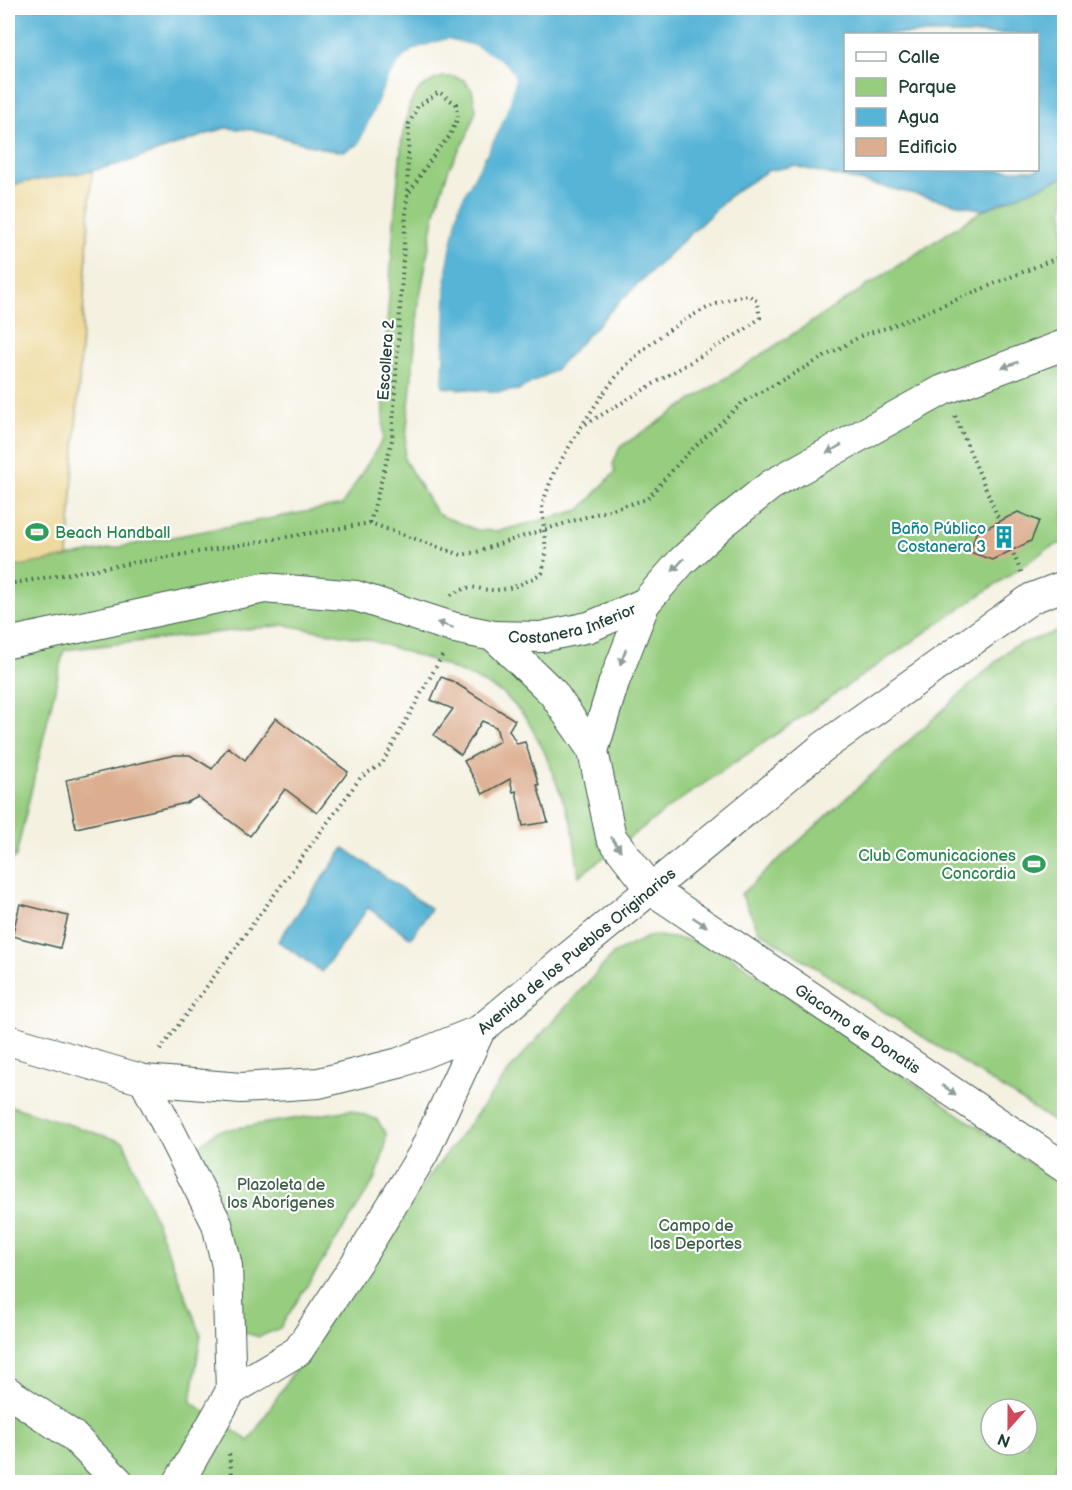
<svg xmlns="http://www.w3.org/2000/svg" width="1072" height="1490" viewBox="0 0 1072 1490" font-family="'Balsamiq Sans',sans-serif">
<rect width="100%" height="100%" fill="#fff"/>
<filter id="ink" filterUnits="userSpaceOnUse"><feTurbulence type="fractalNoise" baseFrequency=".0167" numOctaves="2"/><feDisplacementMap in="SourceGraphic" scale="12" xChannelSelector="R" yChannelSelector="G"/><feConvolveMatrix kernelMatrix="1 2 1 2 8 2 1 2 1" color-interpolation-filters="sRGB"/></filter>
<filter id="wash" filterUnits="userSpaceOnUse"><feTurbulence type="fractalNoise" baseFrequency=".008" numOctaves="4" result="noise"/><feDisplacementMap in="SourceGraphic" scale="24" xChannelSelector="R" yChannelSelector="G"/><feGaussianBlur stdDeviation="1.35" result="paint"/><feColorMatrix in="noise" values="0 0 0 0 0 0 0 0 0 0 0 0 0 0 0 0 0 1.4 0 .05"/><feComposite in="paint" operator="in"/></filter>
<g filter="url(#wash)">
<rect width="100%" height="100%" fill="#f4f1e1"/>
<g fill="#96cd7f" stroke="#5a855a" stroke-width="1.5" fill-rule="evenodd">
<path d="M443,77h12l9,3 8,10 4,20 -9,26 -18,32 -13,40 -5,26 -12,69 -15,156 33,55 40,16 22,1 81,-21 35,-38 -2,-8 7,-17 363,-237 81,-33v365l-15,6 -375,256 -95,72 -7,-53 -28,-72 -18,-33 -22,-24 -30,-16 -35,-15 -69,-23 -85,-15 -221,25 -48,206 -8,8v-296l334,-63 41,-66 2,-84 9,-134 8,-84 8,-33 9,-15 15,-9z"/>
<path d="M1064,629v499l-305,-197 -18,-37 271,-247z"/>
<path d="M652,935l61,9 351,243v254l-13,41h-1043v-377l116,37 77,192 -10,68 58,39 111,-173 153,-202 101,-113zM991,1409h36v36h-36z"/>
<path d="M350,1110l26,9 10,14 -1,14 -9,31 -96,150 -21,9 -17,-5 -49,-166 4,-18 20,-17z"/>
</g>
<path fill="#eeda9e" stroke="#868c69" stroke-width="1.5" d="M92,171l-24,386 -60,11v-383z"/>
<g fill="#57b4d6" stroke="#3b7885" stroke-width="1.5" fill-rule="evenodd">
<path d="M8,8h1056v169l-81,33 -189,-44 -27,5 -34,22 -117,112 -62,66 -36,19 -19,2 -57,-5 4,-117 13,-66 40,-74 16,-51 -7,-13 -33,-20 -28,-7 -33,10 -10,8 -16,21 -29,66 -15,7 -16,-1 -74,-20 -29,-2 -95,33 -38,10 -84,14zM846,34h192v136h-192z"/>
<path d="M344,848l87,61 -20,29 -43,-30 -46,64 -44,-31z"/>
</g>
<path fill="#f4f1e1" d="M447,39l28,7 22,12 11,8 5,7 2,6 -5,22 -11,29 -40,74 -13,66 -4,120 -3,-3 4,-117 13,-66 40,-75 11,-28 5,-22 -1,-5 -15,-14 -22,-11 -15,-4 -12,-3 -31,9 -10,8 -15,21 -30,65 -2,2v-3l29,-66 16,-21 11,-8z"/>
<g id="blocks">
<g fill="#dcad8e">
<path d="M1018,512l21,9 -8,20 -39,19 -22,-8 6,-19z"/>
<path d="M441,677l11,4 63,39 -6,10 8,14 8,-2 14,43h-2l11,37 -25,4 -7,-35 -3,1 -3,-13 -27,15 -19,-33 36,-20 -4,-14 -14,-6 -21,34 -27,-20 19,-26 -22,-9z"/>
<path d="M276,718l72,54 -31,41 -32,-24 -35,47 -52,-39 -12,6 -110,25 -10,-48 109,-25h15l22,14 16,-22 17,13z"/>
<path d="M20,904l48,12 -8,32 -48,-12z"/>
</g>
</g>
</g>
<g filter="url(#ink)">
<use href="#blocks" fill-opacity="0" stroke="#3f584e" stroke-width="1.5"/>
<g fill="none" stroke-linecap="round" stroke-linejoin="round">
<g stroke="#3f584e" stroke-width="32">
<g id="minor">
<path id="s1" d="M645,603l-31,79 -21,69 18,86 41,53 412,277"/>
<path d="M494,636l59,57 40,58"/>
<path id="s2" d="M8,643l256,-55 92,8 99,32 39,8 47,1 48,-10 56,-24 36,-41 41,-38 49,-39 172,-95 121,-45"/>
<path id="s3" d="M8,1040l136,40 97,8 78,-5 80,-20 81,-33 343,-283 209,-149 32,-12"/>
<path d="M144,1080l73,144 10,42 4,125 67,-40 66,-100 59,-97 57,-124"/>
<path d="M8,1392l65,44 46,46"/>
<path d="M179,1482l52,-91"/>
</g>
</g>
<g stroke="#3f584e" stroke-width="4" stroke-dasharray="1.5 4.5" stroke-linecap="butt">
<path d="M955,416l66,156"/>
<path d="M579,519l68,-20 38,-43 58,-54 120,-67 29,-9 172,-71"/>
<path d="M370,523l22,-83 15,-244 2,-72 9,-18 21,-14 17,12 2,14 -9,19 -12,13 -30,46"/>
<path d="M8,584l362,-61 91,32 16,-3 34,-12"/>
<path d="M451,595c25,-14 23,-4 46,-5 17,-1 31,-9 45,-17l4,-19 -4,-49 12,-33 27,-45 165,-98 14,-11 -3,-17 -9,-6c-44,6 -104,48 -132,82 -13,16 -24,33 -35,50"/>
<path d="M160,1050l201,-273 21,-13 60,-108"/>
<path d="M229,1454l4,28"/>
</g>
<use href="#minor" stroke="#fff" stroke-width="30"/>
<path stroke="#3f584e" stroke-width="4" stroke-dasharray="1.5 4.5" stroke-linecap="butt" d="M511,540l68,-21"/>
</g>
<defs><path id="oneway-solid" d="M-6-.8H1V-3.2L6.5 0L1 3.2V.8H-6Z" transform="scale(1.5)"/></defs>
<g fill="#8f9e9a">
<use href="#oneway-solid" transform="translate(1010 365) rotate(160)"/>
<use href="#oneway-solid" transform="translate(834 449) rotate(151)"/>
<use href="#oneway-solid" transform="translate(678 565) rotate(133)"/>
<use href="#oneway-solid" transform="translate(445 625) rotate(-162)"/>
<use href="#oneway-solid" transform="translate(623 657) rotate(111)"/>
<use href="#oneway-solid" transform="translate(616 844) rotate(55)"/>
<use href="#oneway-solid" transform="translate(700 922) rotate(34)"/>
<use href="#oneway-solid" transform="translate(949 1090) rotate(34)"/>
</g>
</g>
<defs>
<g id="stadium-bare" transform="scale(1.8)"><path d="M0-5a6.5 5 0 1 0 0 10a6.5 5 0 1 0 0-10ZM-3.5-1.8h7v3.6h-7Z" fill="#2e9e5b" stroke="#fff" stroke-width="2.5" paint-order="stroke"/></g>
<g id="building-bare" transform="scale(1.8)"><path d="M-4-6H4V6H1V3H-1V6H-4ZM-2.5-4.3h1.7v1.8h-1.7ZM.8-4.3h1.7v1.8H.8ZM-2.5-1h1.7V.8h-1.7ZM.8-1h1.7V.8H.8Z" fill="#0f9aa8" stroke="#fff" stroke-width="2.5" paint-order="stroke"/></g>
</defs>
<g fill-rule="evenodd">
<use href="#stadium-bare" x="37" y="532"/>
<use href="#building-bare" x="1004" y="537"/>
<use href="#stadium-bare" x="1034" y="864"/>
</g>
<g text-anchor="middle" stroke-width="4.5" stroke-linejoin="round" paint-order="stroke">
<g font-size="16" fill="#1f3d34" stroke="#fff">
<text transform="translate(385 360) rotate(-86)" y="6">Escollera 2</text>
<text dy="6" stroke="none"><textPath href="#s2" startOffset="578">Costanera Inferior</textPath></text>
<text dy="6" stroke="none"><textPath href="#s3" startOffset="612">Avenida de los Pueblos Originarios</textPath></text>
<text dy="6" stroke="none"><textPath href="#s1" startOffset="560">Giacomo de Donatis</textPath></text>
</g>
<g font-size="16" fill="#0d838f" stroke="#fff" text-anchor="end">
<text x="986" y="534">Baño Público<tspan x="986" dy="18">Costanera 3</tspan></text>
</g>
<g font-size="16" fill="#27864d" stroke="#fff" text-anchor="start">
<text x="55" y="538">Beach Handball</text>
<text x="1016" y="861" text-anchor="end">Club Comunicaciones<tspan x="1016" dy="18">Concordia</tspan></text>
</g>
<g font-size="16" fill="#3d6147" stroke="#fff">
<text x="281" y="1190">Plazoleta de<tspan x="281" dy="18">los Aborígenes</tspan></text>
<text x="696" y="1231">Campo de<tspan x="696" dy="18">los Deportes</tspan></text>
</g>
</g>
<rect width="1072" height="1490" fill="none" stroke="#fff" stroke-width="30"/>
<rect x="844" y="33" width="195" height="138" fill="#ffffff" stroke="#a5b1ae" stroke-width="1.5"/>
<rect x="856" y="52" width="30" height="9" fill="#ffffff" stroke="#a5b1ae" stroke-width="1.5"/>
<text x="898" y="63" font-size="18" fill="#1f3d34">Calle</text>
<rect x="856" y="78" width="30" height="18" fill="#96cd7f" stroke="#a5b1ae" stroke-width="1.5"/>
<text x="898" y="93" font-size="18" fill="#1f3d34">Parque</text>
<rect x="856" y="108" width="30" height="18" fill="#57b4d6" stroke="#a5b1ae" stroke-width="1.5"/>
<text x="898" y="123" font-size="18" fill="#1f3d34">Agua</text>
<rect x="856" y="138" width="30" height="18" fill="#dcad8e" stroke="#a5b1ae" stroke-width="1.5"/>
<text x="898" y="153" font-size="18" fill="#1f3d34">Edificio</text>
<g transform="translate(1009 1427) rotate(201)"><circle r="28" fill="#ffffff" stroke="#a5b1ae" stroke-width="1.5"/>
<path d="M0-4.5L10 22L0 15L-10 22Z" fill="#d1495b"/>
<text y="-9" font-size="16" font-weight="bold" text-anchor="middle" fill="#1f3d34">N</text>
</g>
</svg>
